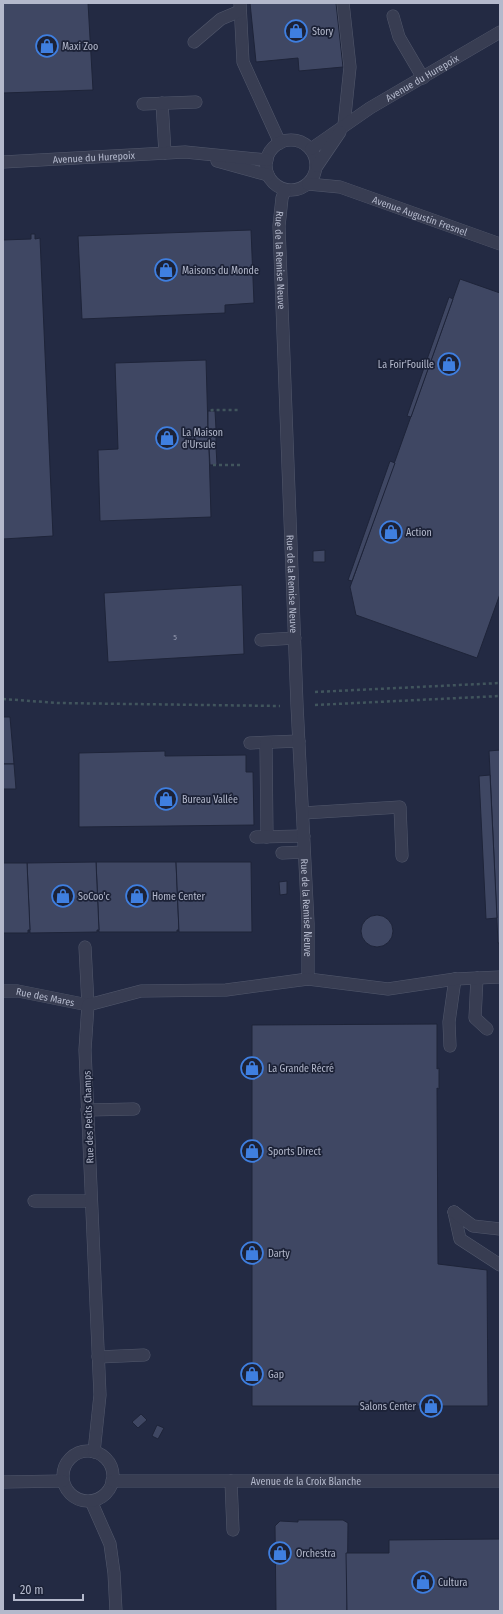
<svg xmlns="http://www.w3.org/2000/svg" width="503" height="1614" viewBox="0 0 503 1614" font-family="'Fira Sans Condensed',sans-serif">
<rect width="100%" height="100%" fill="#232a43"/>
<g fill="#3f4763" stroke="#1e2439">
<path d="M3,3h85l5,87 -90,3z"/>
<path d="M250,3h86l7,64 -44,4 -1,-13 -42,4z"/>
<path d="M251,230l3,73 -29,2v8l-143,6 -4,-83z"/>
<path d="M31,234h4v5l5,-1 13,298 -50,3v-299l28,-1z"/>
<path d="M460,279l40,14v301l-23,64 -121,-43 -6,-28z"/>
<path d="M449,297l4,2 -42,118 -4,-1z"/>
<path d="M206,360l2,69h8v18h-7l2,70 -111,4 -2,-71 20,-1 -3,-86z"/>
<path d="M208,411h7l1,18h-8z"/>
<path d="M209,447h7l1,18h-7z"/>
<path d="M390,461l5,2 -43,118 -4,-1z"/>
<path d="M325,550v12h-12v-11z"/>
<path d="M242,585l2,69 -136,8 -4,-69z"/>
<path d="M3,717h7l4,47h-11z"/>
<path d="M500,750v193h-2l-9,-192z"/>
<path d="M165,751v5l81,-1v17h7l1,53 -175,2v-74z"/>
<path d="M3,764h11l2,25h-13z"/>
<path d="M490,775l7,143 -11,1 -7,-143z"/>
<path d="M96,862h80l3,68h-2v2h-78z"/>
<path d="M96,862l3,68h-2v2l-67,1 -3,-70z"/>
<path d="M176,862h75l1,70h-73z"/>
<path d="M3,863h24l3,67h-2v3h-25z"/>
<path d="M287,881v13l-7,1 -1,-13z"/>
<circle cx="377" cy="931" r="16"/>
<path d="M437,1024v45l2,-1v21l-2,-1 1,176 49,6 1,136h-236v-381z"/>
<path d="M141,1414l6,6 -9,8 -6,-6z"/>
<path d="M157,1425l7,3 -6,11 -6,-3z"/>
<path d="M298,1520h45l5,3 -1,88h-71l-1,-85 5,-5 18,1z"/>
<path d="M500,1539v72h-153l-1,-58h43v-13z"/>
</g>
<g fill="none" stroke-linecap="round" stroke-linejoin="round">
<g stroke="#52586c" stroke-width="13">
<g id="service">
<path d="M240,3l3,59 37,81"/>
<path d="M343,3l7,64 -6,58"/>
<path d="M393,16l6,21 24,41"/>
<path d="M194,42l27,-23 19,-8"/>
<path d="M162,103l3,50"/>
<path d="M143,104l53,-2"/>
<path d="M261,640l34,-2"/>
<path d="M250,743l49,-2"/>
<path d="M266,743l1,94"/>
<path d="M303,813l97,-6 2,49"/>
<path d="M256,837l48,-1"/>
<path d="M282,853l22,-1"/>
<path d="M85,947l3,58"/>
<path d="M477,978l-2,40 12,11"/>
<path d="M450,1046l-1,-24 6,-43"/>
<path d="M87,1110l47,-1"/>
<path d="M34,1201h57"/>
<path d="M454,1212l6,27 40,26"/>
<path d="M454,1212l19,14 27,3"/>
<path d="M98,1357l46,-2"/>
<path d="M231,1481l2,49"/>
<path d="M91,1501l19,43 4,29 2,38"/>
</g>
</g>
<g stroke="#52586c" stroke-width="13">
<g id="minor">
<circle cx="291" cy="165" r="25"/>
<path id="s1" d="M311,149l59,-41 130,-76"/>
<path d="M217,161l51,14"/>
<path id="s2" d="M3,162l182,-10 82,8"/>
<path d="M317,166l23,-34"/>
<path id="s3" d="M308,184l32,3 160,57"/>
<path id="s4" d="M285,190l-3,8 -3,28 18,479 11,218v56"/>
<path id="s5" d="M3,991h15l70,14"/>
<circle cx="88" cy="1476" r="25"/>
<path d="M94,1452l6,-57 -15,-345 3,-45 53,-14 85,-1 82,-11 80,10 67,-10 45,-2"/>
<path id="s6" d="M112,1481h388"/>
<path d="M3,1482l60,-1"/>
</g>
</g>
<g stroke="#41555d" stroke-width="2.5" stroke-dasharray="3 3" stroke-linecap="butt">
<path d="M211,411l1,-1h27"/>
<path d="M213,465h28"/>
<path d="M315,692l185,-9"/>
<path d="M3,699l55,4 222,3"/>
<path d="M315,705l185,-9"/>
</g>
<use href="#service" stroke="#383d52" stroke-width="12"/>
<use href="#minor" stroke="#383d52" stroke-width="12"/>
</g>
<defs>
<g id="shop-ring" transform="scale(1.15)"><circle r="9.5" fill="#1c2237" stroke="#3f7fe0" stroke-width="1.5"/><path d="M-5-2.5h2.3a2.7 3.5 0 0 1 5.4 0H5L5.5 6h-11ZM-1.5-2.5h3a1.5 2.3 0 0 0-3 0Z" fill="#3f7fe0"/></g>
</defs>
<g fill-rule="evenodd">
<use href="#shop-ring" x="296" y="31"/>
<use href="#shop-ring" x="47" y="46"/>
<use href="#shop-ring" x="166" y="270"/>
<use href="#shop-ring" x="449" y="364"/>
<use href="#shop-ring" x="167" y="438"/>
<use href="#shop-ring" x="391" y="532"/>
<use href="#shop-ring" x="166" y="799"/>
<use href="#shop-ring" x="63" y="896"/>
<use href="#shop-ring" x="137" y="896"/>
<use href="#shop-ring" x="252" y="1068"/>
<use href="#shop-ring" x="252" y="1151"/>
<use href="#shop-ring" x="252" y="1253"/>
<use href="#shop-ring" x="252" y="1374"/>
<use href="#shop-ring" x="431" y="1406"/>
<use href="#shop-ring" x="280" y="1553"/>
<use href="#shop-ring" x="423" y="1582"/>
</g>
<g text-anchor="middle" stroke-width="3.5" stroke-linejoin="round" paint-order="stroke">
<g font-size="8" fill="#979cb2">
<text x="175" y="640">5</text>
</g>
<g font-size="10" fill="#b4b9cc" stroke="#1c2237" text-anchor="start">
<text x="312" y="35">Story</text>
<text x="62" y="50">Maxi Zoo</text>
<text x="182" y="274">Maisons du Monde</text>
<text x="434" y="368" text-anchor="end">La Foir'Fouille</text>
<text x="182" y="436">La Maison<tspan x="182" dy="12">d'Ursule</tspan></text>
<text x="406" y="536">Action</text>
<text x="182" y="803">Bureau Vallée</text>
<text x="78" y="900">SoCoo'c</text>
<text x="152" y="900">Home Center</text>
<text x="268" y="1072">La Grande Récré</text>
<text x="268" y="1155">Sports Direct</text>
<text x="268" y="1257">Darty</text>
<text x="268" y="1378">Gap</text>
<text x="416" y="1410" text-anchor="end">Salons Center</text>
<text x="296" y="1557">Orchestra</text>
<text x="438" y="1586">Cultura</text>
</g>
<g font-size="10" fill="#b4b9cc" stroke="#1c2237">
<text dy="4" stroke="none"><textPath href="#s1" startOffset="132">Avenue du Hurepoix</textPath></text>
<text dy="4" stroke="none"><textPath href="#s2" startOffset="91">Avenue du Hurepoix</textPath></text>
<text dy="4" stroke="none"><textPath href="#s3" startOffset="117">Avenue Augustin Fresnel</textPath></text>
<text dy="4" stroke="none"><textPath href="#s4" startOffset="71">Rue de la Remise Neuve</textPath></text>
<text dy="4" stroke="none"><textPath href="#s4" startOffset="395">Rue de la Remise Neuve</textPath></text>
<text dy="4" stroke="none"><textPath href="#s4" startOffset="719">Rue de la Remise Neuve</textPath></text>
<text dy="4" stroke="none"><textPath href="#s5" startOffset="43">Rue des Mares</textPath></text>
<text transform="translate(88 1117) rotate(-92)" y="4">Rue des Petits Champs</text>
<text dy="4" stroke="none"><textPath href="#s6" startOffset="194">Avenue de la Croix Blanche</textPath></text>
</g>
</g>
<rect width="503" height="1614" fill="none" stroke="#b4b9cc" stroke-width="8"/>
<path d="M14 1594v6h69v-6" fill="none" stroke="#b4b9cc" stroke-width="2"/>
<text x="20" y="1594" font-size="12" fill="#b4b9cc" stroke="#1c2237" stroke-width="3" paint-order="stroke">20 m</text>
</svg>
